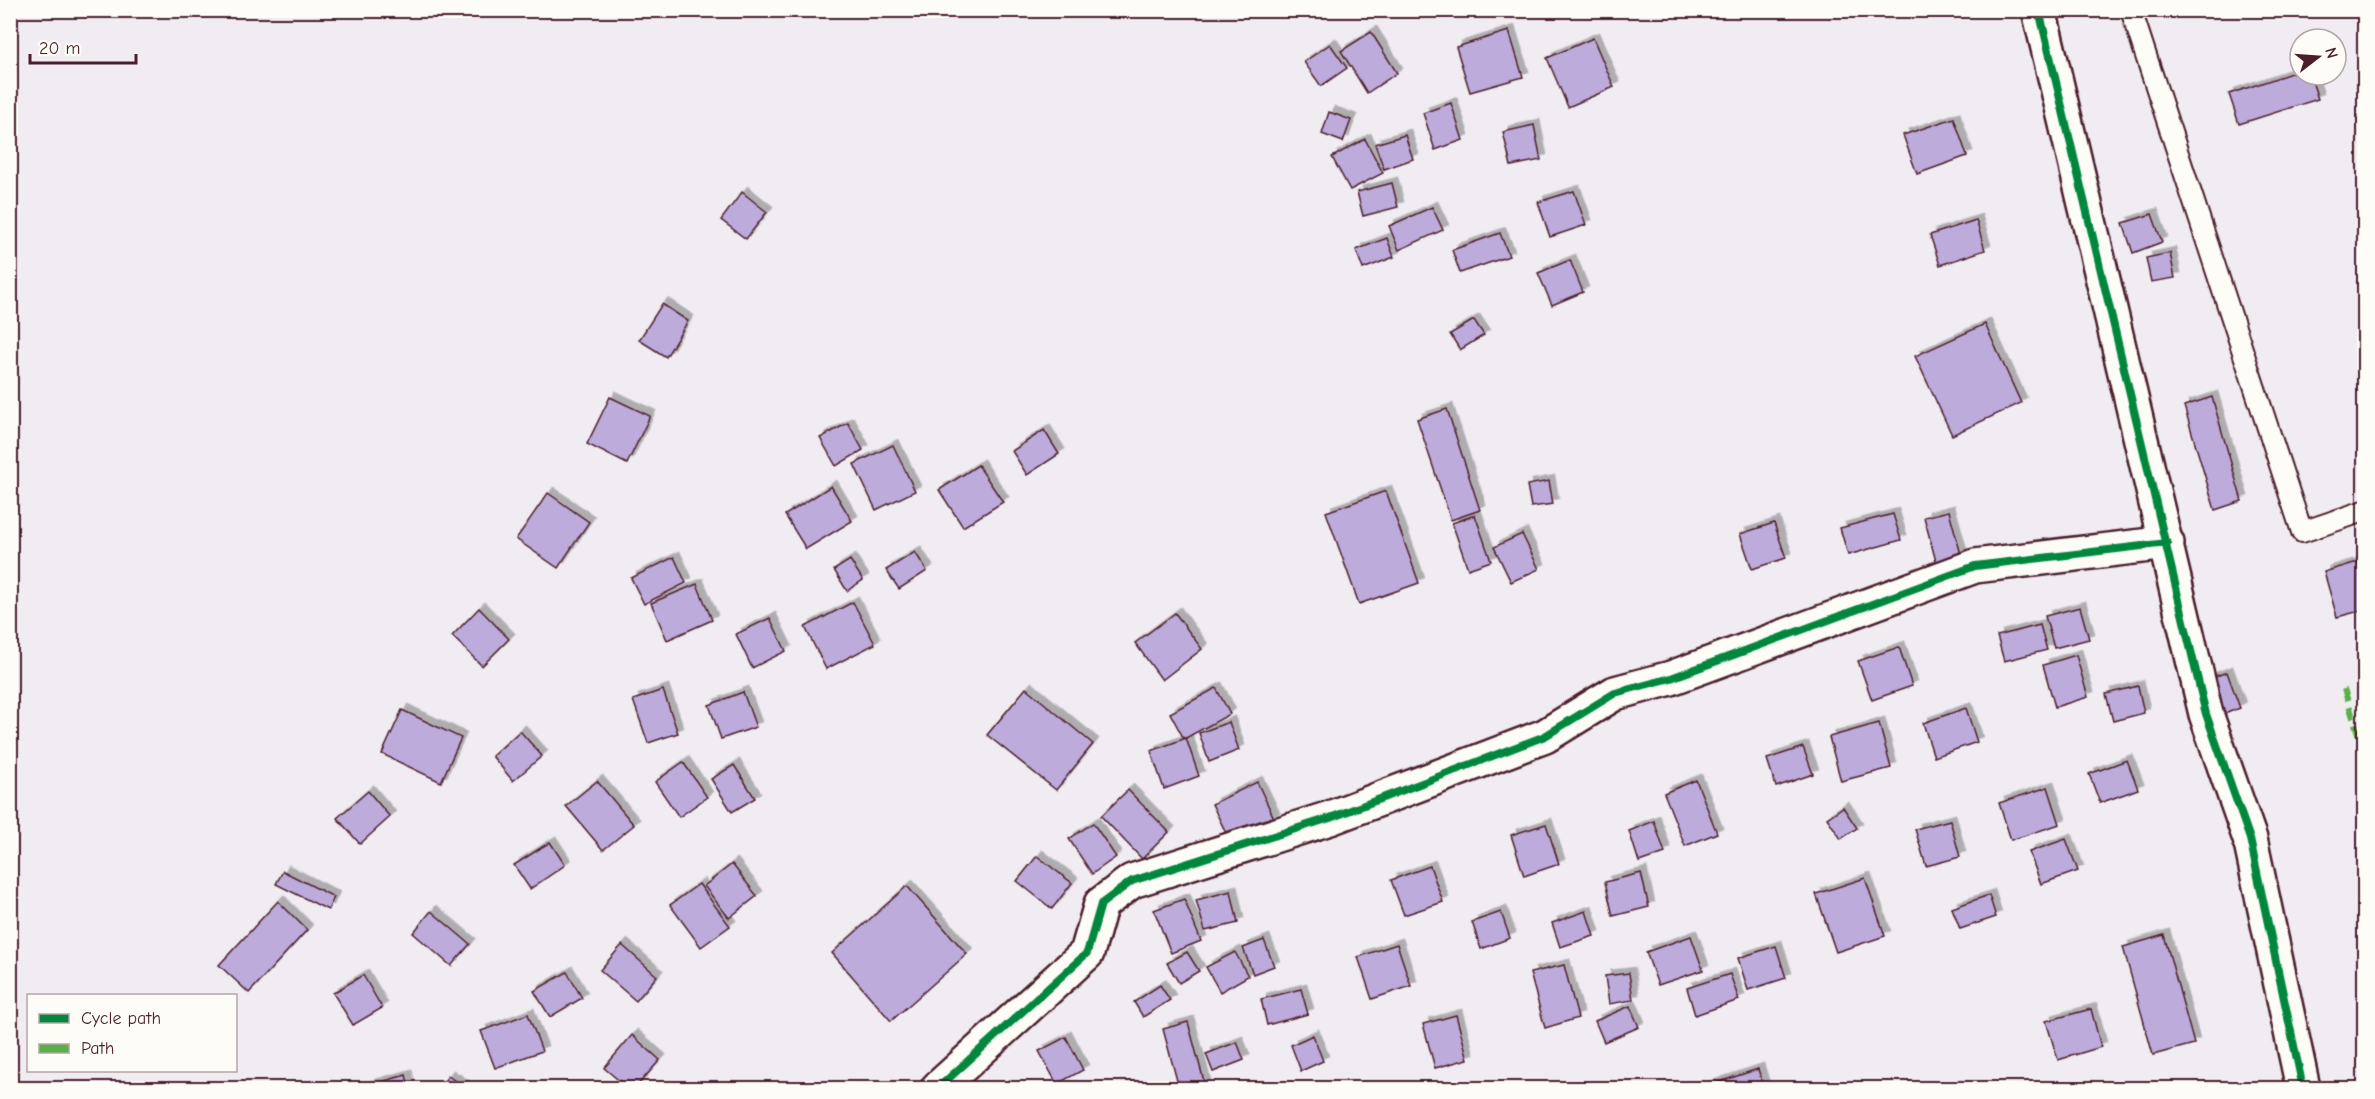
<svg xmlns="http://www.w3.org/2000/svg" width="2375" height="1099" viewBox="0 0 2375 1099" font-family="'Comic Neue',sans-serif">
<defs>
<filter id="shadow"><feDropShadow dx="5.5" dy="-5.5" stdDeviation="0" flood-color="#0004"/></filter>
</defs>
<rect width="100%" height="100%" fill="#f0ecf1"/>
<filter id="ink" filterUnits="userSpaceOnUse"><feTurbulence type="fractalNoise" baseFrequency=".0167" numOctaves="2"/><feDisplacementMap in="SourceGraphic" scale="12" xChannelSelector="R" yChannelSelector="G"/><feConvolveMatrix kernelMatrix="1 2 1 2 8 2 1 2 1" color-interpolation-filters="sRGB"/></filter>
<g filter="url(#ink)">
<g fill="#bcabdb" stroke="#4a1f2b" stroke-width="1.5" filter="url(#shadow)">
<path d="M1509,31l14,46 -53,15 -14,-45z"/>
<path d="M1371,32l26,41 -30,20 -26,-42z"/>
<path d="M1593,38l21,49 -46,20 -21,-49z"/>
<path d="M1330,44l17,24 -26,18 -17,-24z"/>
<path d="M2300,70v5h10l8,24 -79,25 -10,-30z"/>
<path d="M1451,103l12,37 -28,10 -12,-37z"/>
<path d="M1329,112l22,8 -8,22 -21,-8z"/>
<path d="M1954,118l13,38 -50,18 -14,-39z"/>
<path d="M1534,125l7,35 -30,6 -8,-34z"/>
<path d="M1405,135l8,24 -29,10 -9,-25z"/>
<path d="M1365,139l18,34 -33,17 -18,-33z"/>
<path d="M1392,183l6,24 -35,9 -6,-24z"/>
<path d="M1574,191l12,34 -36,12 -12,-35z"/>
<path d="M742,192l25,20 -21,27 -25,-19z"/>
<path d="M1432,207l11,23 -44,20 -10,-24z"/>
<path d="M2152,214l10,28 -29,11 -10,-30z"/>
<path d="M1976,220l9,30 -45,15 -10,-30z"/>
<path d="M1500,233l9,23 -49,17 -8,-23z"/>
<path d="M1387,238l7,19 -31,12 -7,-19z"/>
<path d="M2170,253l5,25 -24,4 -5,-24z"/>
<path d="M1570,260l13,32 -31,13 -14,-32z"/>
<path d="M662,304l26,17 -22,36 -27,-17z"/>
<path d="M1474,320l10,15 -24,15 -10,-16z"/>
<path d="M1985,324l36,79 -69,32 -37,-79z"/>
<path d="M610,397l40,19 -23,48 -40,-20z"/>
<path d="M2212,397l30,104 -27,9 -31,-104z"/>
<path d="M1447,409l33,101 -29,10 -34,-101z"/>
<path d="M848,423l15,27 -27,16 -16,-28z"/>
<path d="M1044,430l15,24 -32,21 -15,-24z"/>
<path d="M893,445l22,46 -39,19 -22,-46z"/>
<path d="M978,465l25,37 -40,25 -24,-37z"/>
<path d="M1549,481l4,23 -22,3 -4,-22z"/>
<path d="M831,486l21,35 -46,28 -21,-34z"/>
<path d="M1386,491l33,92 -60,21 -33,-92z"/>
<path d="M548,493l41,29 -31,46 -42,-29z"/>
<path d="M1949,511l13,47 -25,7 -13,-48z"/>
<path d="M1893,514l8,26 -53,15 -8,-27z"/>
<path d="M1475,515l16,46 -23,8 -16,-46z"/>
<path d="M1774,523l12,35 -34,11 -12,-35z"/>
<path d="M1522,534l17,35 -28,13 -17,-35z"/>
<path d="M915,552l12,19 -28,18 -13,-19z"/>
<path d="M674,557l12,26 -42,21 -13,-26z"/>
<path d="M850,560l13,20 -16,11 -13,-21z"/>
<path d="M2364,560v50l-27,7 -13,-45z"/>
<path d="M697,584l15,36 -45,20 -16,-37z"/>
<path d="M853,602l22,42 -49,25 -21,-42z"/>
<path d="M2080,607l9,32 -35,9 -9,-32z"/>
<path d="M479,608l30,31 -27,27 -30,-30z"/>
<path d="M1175,613l27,36 -40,31 -27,-37z"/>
<path d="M770,618l16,33 -34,17 -16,-34z"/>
<path d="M2040,625l7,25 -43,11 -7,-25z"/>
<path d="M1899,647l13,39 -40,14 -14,-39z"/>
<path d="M2076,655l12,42 -33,10 -12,-42z"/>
<path d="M2227,672l13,36 -21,8 -13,-36z"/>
<path d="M2138,686l6,27 -31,8 -7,-27z"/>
<path d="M1026,688l67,56 -37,46 -69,-55z"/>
<path d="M1216,688l14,26 -46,25 -14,-26z"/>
<path d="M663,690l15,43 -30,10 -15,-43z"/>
<path d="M743,692l13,35 -35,12 -12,-34z"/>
<path d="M1966,708l11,34 -43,15 -11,-34z"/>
<path d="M402,710l59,28 -20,44 -59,-28z"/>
<path d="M1229,722l10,28 -30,12 -10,-29z"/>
<path d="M1879,723l12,45 -50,13 -12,-44z"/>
<path d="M520,731l22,25 -29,25 -21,-25z"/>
<path d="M1186,738l13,38 -35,13 -13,-38z"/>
<path d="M1803,747l10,27 -37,13 -9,-28z"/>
<path d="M2127,760l11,29 -38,14 -11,-29z"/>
<path d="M683,762l24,35 -28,20 -24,-35z"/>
<path d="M734,765l21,33 -23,14 -21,-33z"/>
<path d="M1696,780l21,53 -32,13 -21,-53z"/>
<path d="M597,781l37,44 -31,25 -37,-44z"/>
<path d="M1257,782l17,36 -45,21 -17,-35z"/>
<path d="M2048,787l12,37 -49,16 -12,-37z"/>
<path d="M1128,790l41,42 -27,27 -41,-43z"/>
<path d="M368,791l22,26 -30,27 -23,-26z"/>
<path d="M1843,807l14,21 -16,11 -14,-21z"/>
<path d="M1950,820l10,37 -34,9 -11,-37z"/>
<path d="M1654,821l11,32 -26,9 -10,-31z"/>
<path d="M1093,823l23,34 -24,17 -23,-35z"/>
<path d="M1546,824l13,40 -35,12 -13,-41z"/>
<path d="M2066,839l12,32 -37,13 -12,-32z"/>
<path d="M550,842l15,23 -35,24 -16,-24z"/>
<path d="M1037,856l35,27 -20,26 -35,-28z"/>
<path d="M732,864l25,32 -28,22 -25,-32z"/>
<path d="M1430,866l13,36 -39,13 -13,-35z"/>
<path d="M283,871l51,26 -6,13 -52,-26z"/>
<path d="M1641,873l8,34 -36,9 -8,-34z"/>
<path d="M1865,878l20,58 -49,16 -20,-58z"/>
<path d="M699,884l31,42 -29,21 -31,-42z"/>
<path d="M907,886l60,68 -76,67 -59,-68z"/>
<path d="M1231,891l7,32 -33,8 -9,-31z"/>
<path d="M1989,895l7,22 -36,12 -8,-21z"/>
<path d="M1184,899l17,42 -30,12 -17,-43z"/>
<path d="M278,901l29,29 -58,63 -30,-28z"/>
<path d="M431,911l39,33 -19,22 -38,-33z"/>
<path d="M1586,911l8,25 -34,11 -8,-24z"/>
<path d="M1501,912l9,26 -29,11 -9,-27z"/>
<path d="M2164,935l30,109 -41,11 -30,-108z"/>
<path d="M1691,936l12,34 -45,15 -12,-33z"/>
<path d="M1264,940l10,26 -21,8 -10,-26z"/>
<path d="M1397,944l14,42 -39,13 -14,-42z"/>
<path d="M622,945l35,31 -21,25 -36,-31z"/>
<path d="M1776,946l10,32 -38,12 -10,-32z"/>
<path d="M1187,952l12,19 -20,12 -12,-20z"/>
<path d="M1235,952l13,24 -28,16 -14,-25z"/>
<path d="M1564,965l14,53 -33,10 -15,-55z"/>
<path d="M567,972l15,26 -32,19 -16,-26z"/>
<path d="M1629,973l4,27 -24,4 -4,-28z"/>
<path d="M1730,974l9,26 -44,15 -8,-27z"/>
<path d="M363,975l19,33 -29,17 -20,-32z"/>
<path d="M1160,985l10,15 -27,17 -9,-15z"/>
<path d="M1301,989l7,25 -41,11 -6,-26z"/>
<path d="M1630,1006l9,21 -35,15 -9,-21z"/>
<path d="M2091,1009l10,38 -43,13 -12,-39z"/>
<path d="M528,1014l14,37 -47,17 -14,-37z"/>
<path d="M1456,1015l12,44 -33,9 -12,-44z"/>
<path d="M1188,1022l17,63 -14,3h-12l-16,-59z"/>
<path d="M632,1035l28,25 -25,28h-7l-24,-20z"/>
<path d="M1313,1035l10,26 -22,10 -10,-26z"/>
<path d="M1066,1037l17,33 -26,14 -18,-33z"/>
<path d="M1237,1042l7,18 -31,12 -7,-18z"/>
<path d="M1758,1069l6,19h-63z"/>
<path d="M406,1075l3,13h-46v-1z"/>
<path d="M448,1076l18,12h-27z"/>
</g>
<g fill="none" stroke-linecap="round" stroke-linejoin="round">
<g stroke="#4a1f2b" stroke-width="24">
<path id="service" d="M2131,10l171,522 62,-21"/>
</g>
<g stroke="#4a1f2b" stroke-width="38">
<g id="minor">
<path d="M2039,10l167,704 44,125 53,249"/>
<path d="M938,1088l149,-135 14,-49 31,-23 198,-63 215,-82 70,-43 56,-15 304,-112 192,-23"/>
</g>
</g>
<use href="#service" stroke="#fdfcf7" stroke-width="20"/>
<use href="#minor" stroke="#fdfcf7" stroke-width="33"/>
<path stroke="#57b146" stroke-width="6" stroke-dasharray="12 6" stroke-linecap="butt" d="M2344,689l20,63"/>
<g stroke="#fdfcf7" stroke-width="11">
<g id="cycleway">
<path d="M2039,10l167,704 44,125 53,249"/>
<path d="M938,1088l149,-135 14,-49 31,-23 198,-63 215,-82 70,-43 56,-15 304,-112 192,-23"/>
</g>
</g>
<use href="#cycleway" stroke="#00873e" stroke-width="8"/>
</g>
</g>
<rect width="2375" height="1099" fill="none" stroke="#fdfcf7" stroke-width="36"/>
<rect x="18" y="18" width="2339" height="1063" fill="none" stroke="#4a1f2b" stroke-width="2" filter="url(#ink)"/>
<rect x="27" y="994" width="210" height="78" fill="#fdfcf7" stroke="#b5a4a5" stroke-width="1.5"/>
<rect x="39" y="1014" width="30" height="9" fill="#00873e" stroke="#b5a4a5" stroke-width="1.5"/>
<text x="81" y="1024" font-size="18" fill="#4a1f2b">Cycle path</text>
<rect x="39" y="1044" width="30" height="9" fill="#57b146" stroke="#b5a4a5" stroke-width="1.5"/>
<text x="81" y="1054" font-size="18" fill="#4a1f2b">Path</text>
<g transform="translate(2318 57) rotate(73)"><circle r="28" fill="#fdfcf7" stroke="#b5a4a5" stroke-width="1.5"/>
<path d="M0-4.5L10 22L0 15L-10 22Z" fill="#4a1f2b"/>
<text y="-9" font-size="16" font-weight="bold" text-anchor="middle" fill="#4a1f2b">N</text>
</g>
<path d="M30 54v9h106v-9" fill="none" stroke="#4a1f2b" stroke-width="3"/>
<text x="39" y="54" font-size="18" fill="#4a1f2b" stroke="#fdfcf7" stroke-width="4.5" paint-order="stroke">20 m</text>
</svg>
